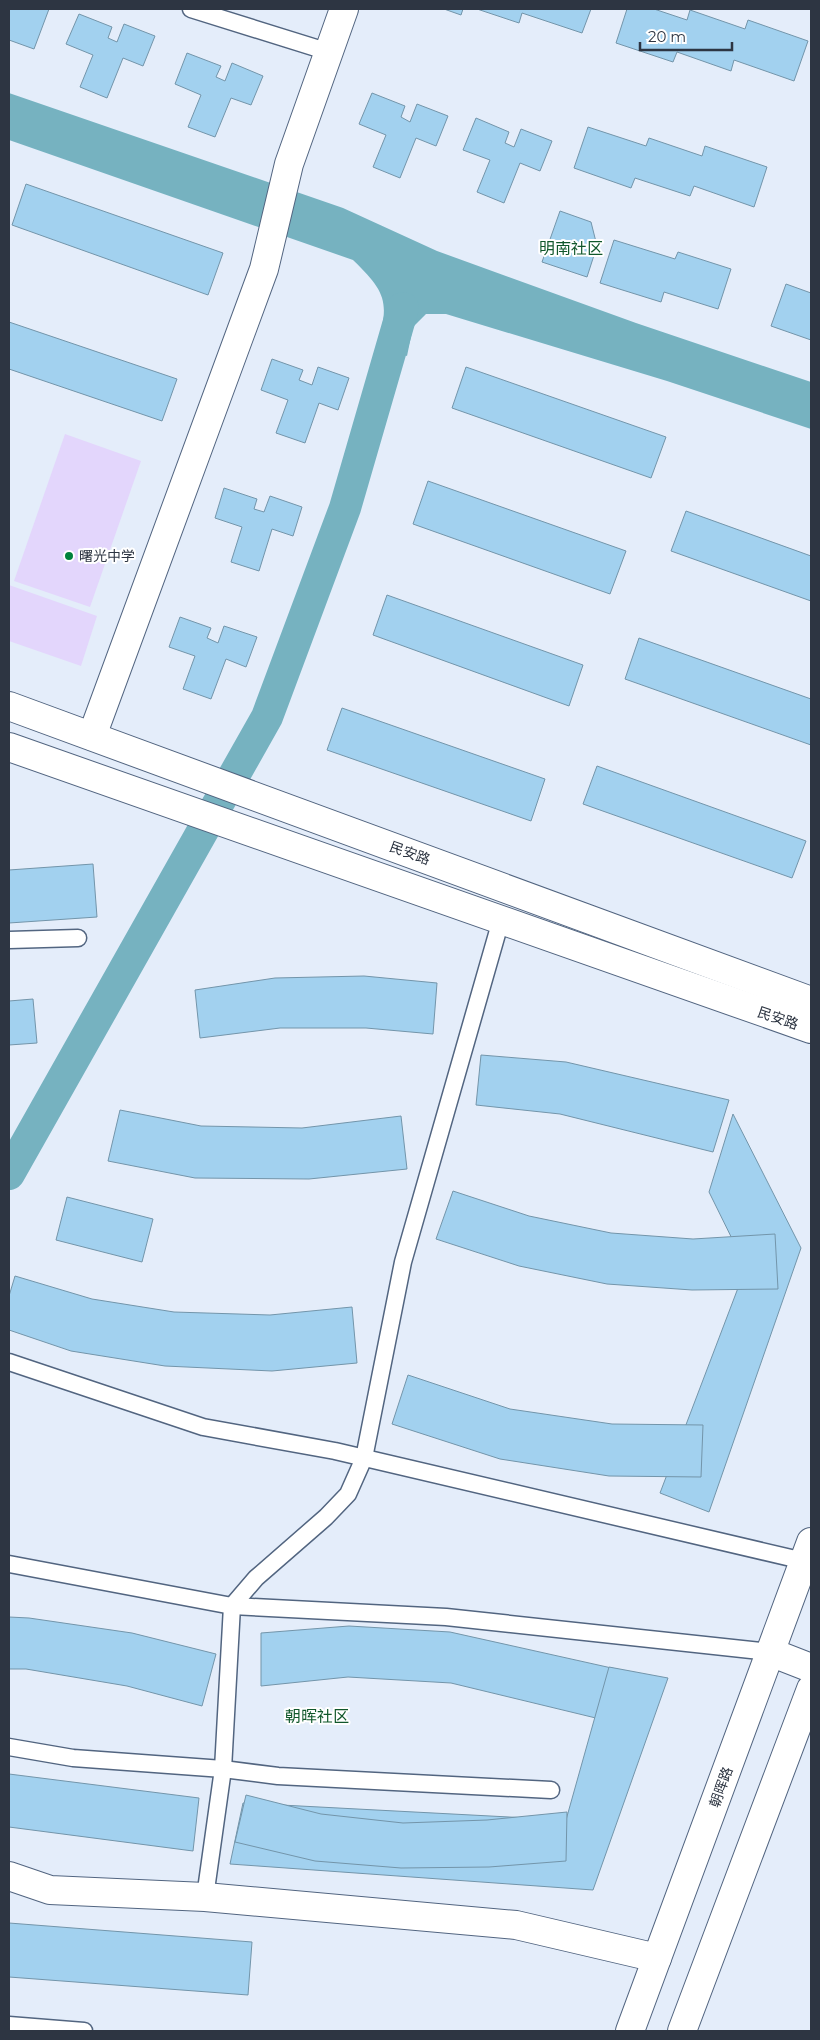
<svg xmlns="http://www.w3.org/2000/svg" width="820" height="2040" viewBox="0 0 820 2040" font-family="Montserrat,'Noto Sans SC',sans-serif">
<rect width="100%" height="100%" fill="#e4edfa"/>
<g fill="#e3d6fc">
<path d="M65,434l76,27 -51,146 -76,-26z"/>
<path d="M9,585l88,31 -16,50 -72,-25z"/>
</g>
<path fill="#76b2c0" d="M9,93l334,115 94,43 199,72 175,59v47l-144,-48 -221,-67h-20l-13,13 -6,29 -30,-10c13,-44 9,-54 -24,-86l-344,-120z"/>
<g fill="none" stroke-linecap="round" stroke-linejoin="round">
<path stroke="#76b2c0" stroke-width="32" d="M9,1174l258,-457 78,-209 58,-200"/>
</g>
<g fill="#a2d1ef" stroke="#7395aa">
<path d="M9,9h40l-15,40 -25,-9z"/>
<path d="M444,9h19l-2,6z"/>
<path d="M477,9h114l-9,24 -60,-20 -3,10z"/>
<path d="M627,9h27l33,11 3,-10 55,19 3,-9 60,21 -14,40 -60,-21 -3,11 -54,-19 -4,10 -57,-19z"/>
<path d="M79,14l33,13 -4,11 9,4 7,-18 31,12 -12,30 -20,-8 -16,40 -27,-11 13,-32 -27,-11z"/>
<path d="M187,53l34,13 -5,11 9,4 7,-18 31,13 -12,29 -20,-7 -16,39 -27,-10 13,-32 -26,-11z"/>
<path d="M372,93l33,13 -4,11 9,5 7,-18 31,12 -12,30 -20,-8 -16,40 -27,-11 13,-32 -27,-11z"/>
<path d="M476,118l33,14 -4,11 9,4 7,-18 31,12 -12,30 -20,-8 -16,40 -27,-11 13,-32 -27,-10z"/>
<path d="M588,127l58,19 3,-8 53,18 3,-10 62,21 -13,40 -60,-21 -4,10 -55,-18 -4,10 -57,-20z"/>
<path d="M26,184l197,69 -15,42 -196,-70z"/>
<path d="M560,211l31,11 6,24 -10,31 -45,-15z"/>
<path d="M614,240l61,19 3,-7 53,17 -13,40 -54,-17 -3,10 -61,-19z"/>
<path d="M786,284l25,9v47l-40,-14z"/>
<path d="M9,322l168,57 -15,42 -153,-52z"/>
<path d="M272,359l31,11 -4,10 13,5 6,-18 31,11 -11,32 -19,-7 -14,40 -29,-10 12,-33 -27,-10z"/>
<path d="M466,367l200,70 -15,41 -199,-70z"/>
<path d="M428,481l198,70 -16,43 -197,-70z"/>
<path d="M224,488l33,11 -3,10 10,3 6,-16 32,11 -9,29 -21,-7 -13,42 -28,-9 11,-35 -27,-9z"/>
<path d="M686,511l125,45v45l-140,-50z"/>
<path d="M387,595l196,70 -14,41 -196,-71z"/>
<path d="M180,617l31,11 -4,10 11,5 6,-17 33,11 -11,30 -20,-8 -15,40 -28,-10 12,-33 -26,-9z"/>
<path d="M639,638l172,61v46l-186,-66z"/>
<path d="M342,708l203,71 -14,42 -204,-71z"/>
<path d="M597,766l209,75 -14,37 -209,-74z"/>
<path d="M93,864l4,53 -88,6v-53z"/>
<path d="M364,976l73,7 -4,51 -67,-6h-86l-80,10 -5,-48 80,-12z"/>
<path d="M33,999l4,44 -28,2v-44z"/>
<path d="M481,1055l85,7 163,38 -16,52 -153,-38 -84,-9z"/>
<path d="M120,1110l81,16 101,2 99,-12 6,53 -98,10 -114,-1 -87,-17z"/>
<path d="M733,1114l68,134 -92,264 -49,-19 86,-226 -37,-75z"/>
<path d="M453,1191l76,25 82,17 82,6 82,-5 3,55 -86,1 -85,-6 -88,-18 -83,-27z"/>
<path d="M67,1197l86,22 -11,43 -86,-22z"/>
<path d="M15,1276l77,23 82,13 96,3 82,-8 5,56 -85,8 -107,-5 -94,-15 -62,-21v-34z"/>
<path d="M408,1375l102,34 102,15 91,1 -2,52 -92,-1 -109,-17 -108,-35z"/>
<path d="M9,1617l20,1 103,15 84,21 -14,52 -75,-20 -101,-17h-17z"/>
<path d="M349,1626l101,6 193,43 -10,52 -182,-44 -103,-6 -87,9v-53z"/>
<path d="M609,1667l59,11 -75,212 -363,-26 13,-61 323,17z"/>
<path d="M9,1774l190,24 -6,53 -184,-24z"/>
<path d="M246,1795l75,19 82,9 84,-3 80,-8 -1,49 -77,6 -88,1 -86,-7 -80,-19z"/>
<path d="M9,1923l243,19 -4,53 -239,-18z"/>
</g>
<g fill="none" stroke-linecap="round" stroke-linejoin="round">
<g stroke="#526580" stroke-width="19">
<g id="lane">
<path d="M191,9l138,43"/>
<path d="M9,940l69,-2"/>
<path d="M9,1362l194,65 132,24 469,110"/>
<path d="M9,1564l223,42 214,11 324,35"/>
<path d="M9,1747l64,11 150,11 55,7 273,14"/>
<path d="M205,1897l18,-128 9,-163 24,-28 70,-61 22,-23 16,-36 39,-196 98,-342"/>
<path d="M9,2025l75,6"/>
</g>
</g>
<g stroke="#526580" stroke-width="30">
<g id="street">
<path d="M92,736l172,-467 25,-105 55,-155"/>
<path d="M770,1652l41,16"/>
<path d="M9,1876l41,14 155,7 311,28 141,33"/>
</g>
</g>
<g stroke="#526580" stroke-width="30">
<g id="secondary">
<path d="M9,706l802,295"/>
<path d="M9,747l802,282"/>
<path d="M630,2031l181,-489"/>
<path d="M682,2031l129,-342"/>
</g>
</g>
<use href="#lane" stroke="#fff" stroke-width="16"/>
<use href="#street" stroke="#fff" stroke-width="28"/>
<use href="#secondary" stroke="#fff" stroke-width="28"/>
</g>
<circle fill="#00823c" stroke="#fff" stroke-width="2" cx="69" cy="556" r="5"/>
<g text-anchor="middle" stroke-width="4" stroke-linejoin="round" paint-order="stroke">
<g font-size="14" fill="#2d3542" stroke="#fff" text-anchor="start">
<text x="79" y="561">曙光中学</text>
</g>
<g font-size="14" fill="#2d3542" stroke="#fff">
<text transform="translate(410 853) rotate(20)" y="5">民安路</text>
<text transform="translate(778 1018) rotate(19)" y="5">民安路</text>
<text transform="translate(721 1787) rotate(-70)" y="5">朝晖路</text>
</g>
<g font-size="16" fill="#10572b" stroke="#fff">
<text x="571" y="254">明南社区</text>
<text x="317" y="1722">朝晖社区</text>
</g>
</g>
<rect width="820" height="2040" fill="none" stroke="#2d3542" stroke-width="20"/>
<path d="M640 42v8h92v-8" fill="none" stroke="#2d3542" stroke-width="2.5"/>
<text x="648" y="42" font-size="15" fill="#2d3542" stroke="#ffffff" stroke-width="4" paint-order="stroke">20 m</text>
</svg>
